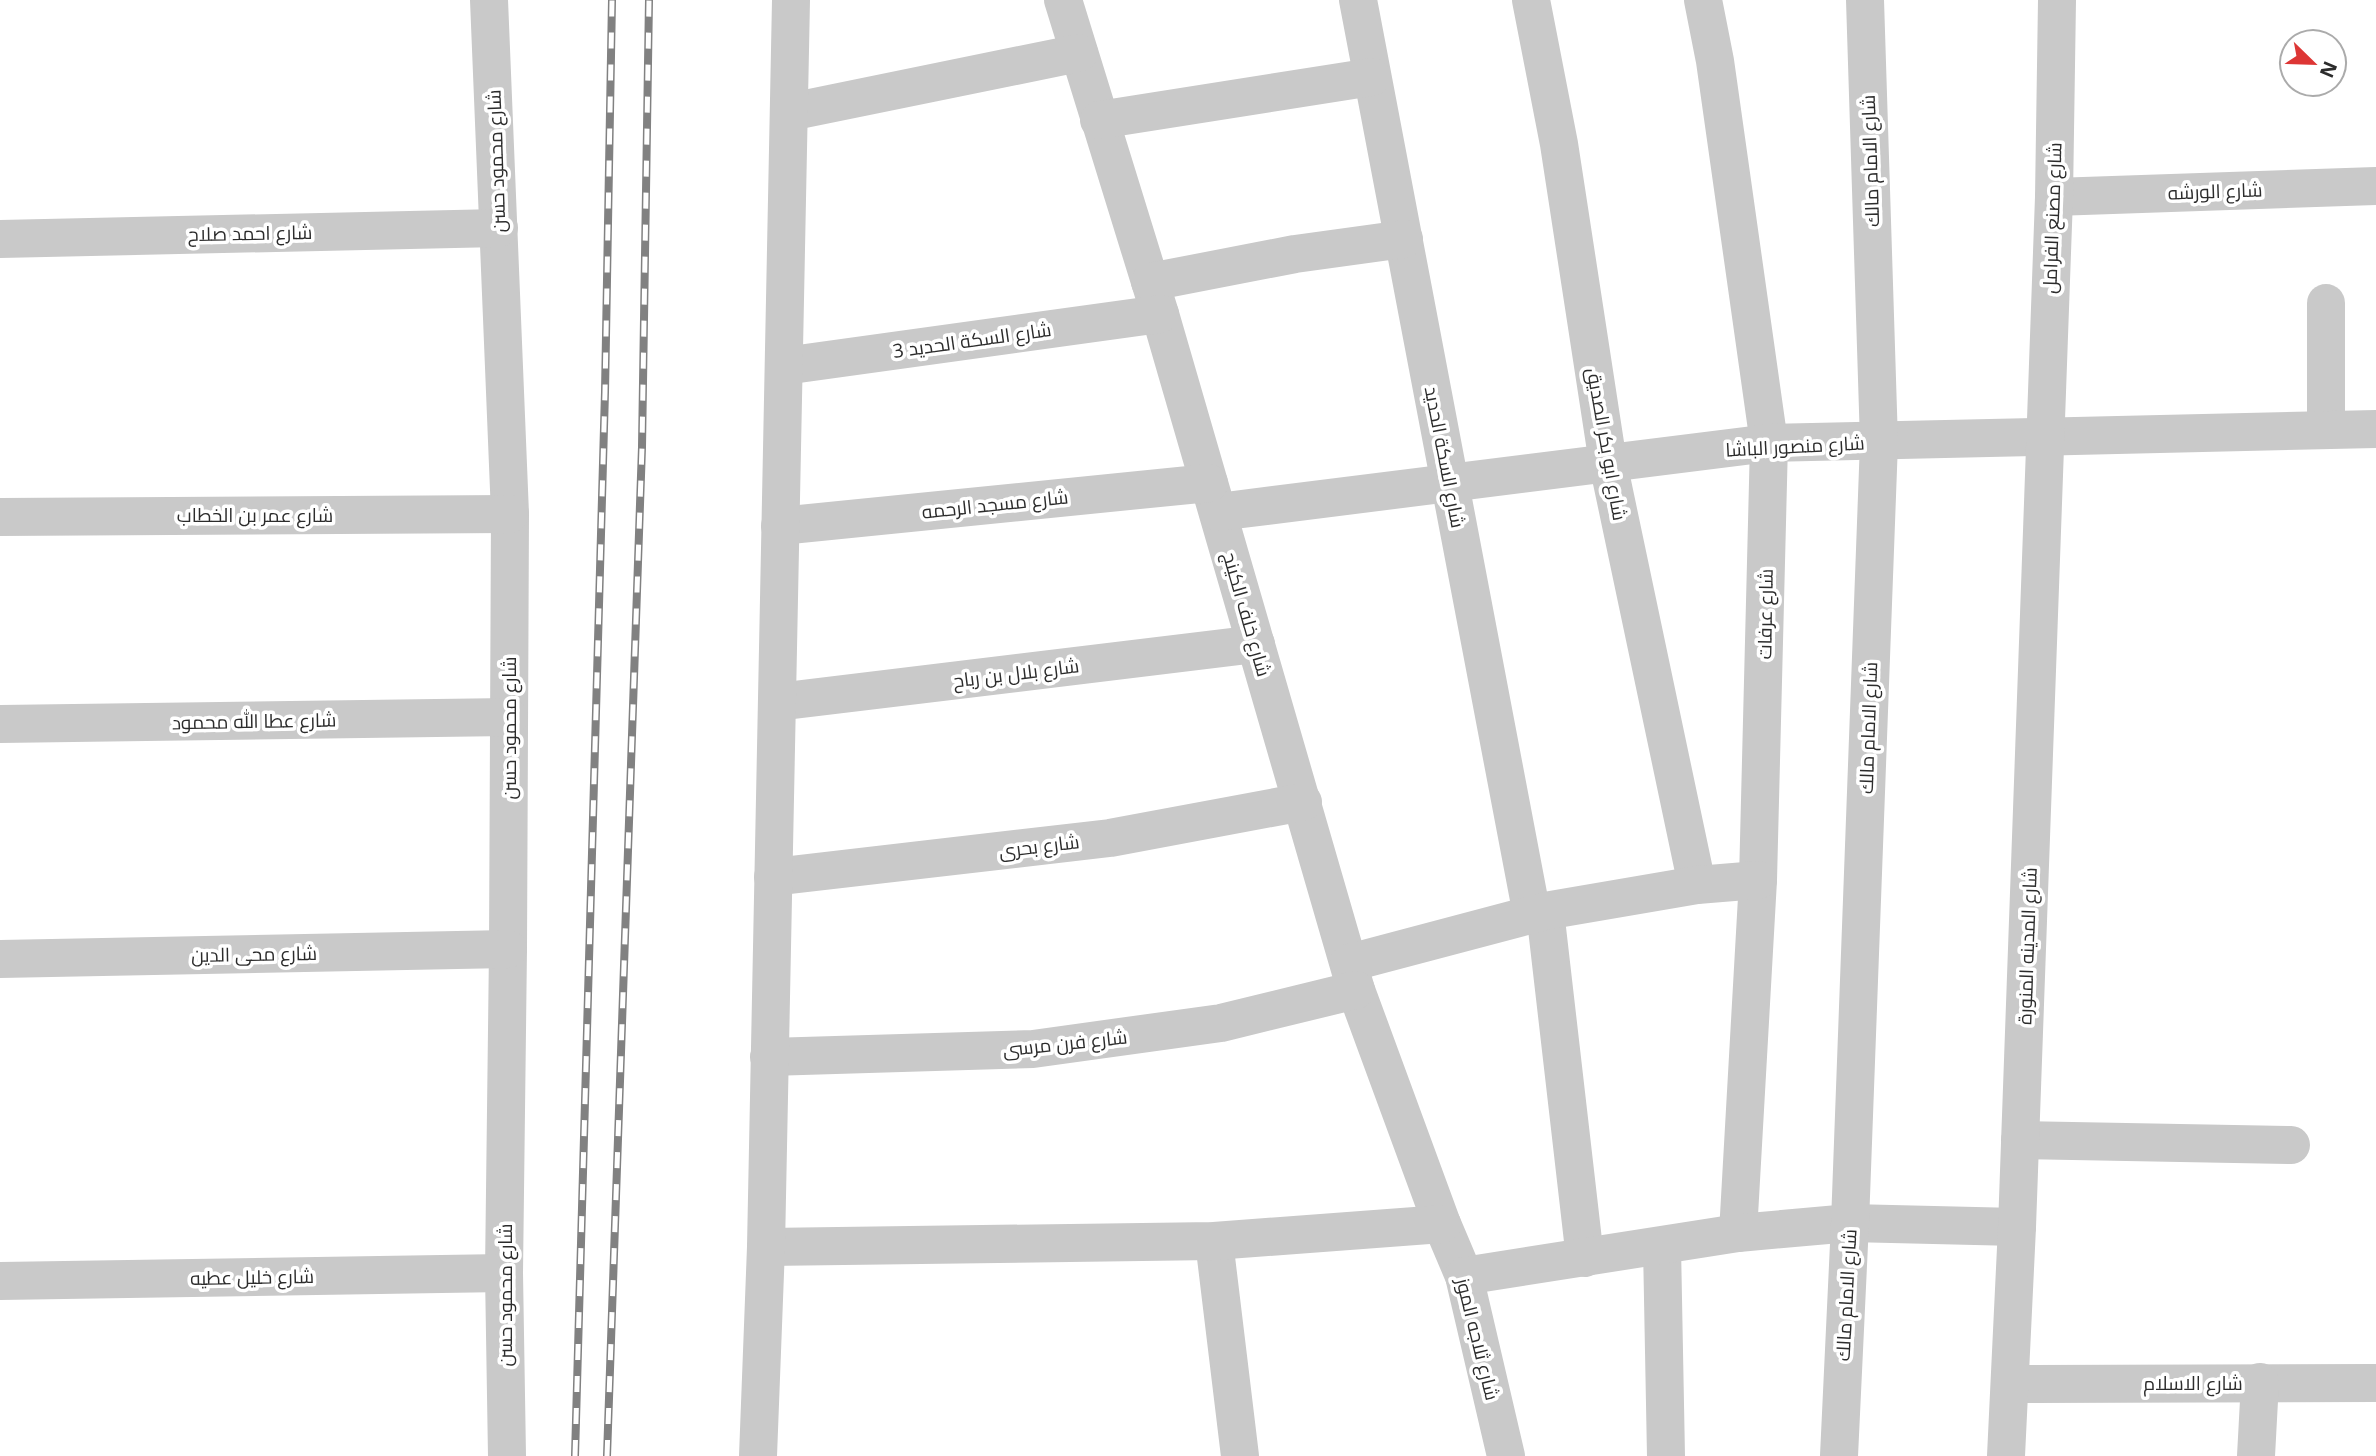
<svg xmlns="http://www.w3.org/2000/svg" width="2376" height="1456" viewBox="0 0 2376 1456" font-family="'Open Sans',Cairo,sans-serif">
<rect width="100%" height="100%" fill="#fff"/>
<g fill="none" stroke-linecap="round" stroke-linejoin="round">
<g stroke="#c9c9c9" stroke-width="38">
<path d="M489,0l21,514 -2,435 -4,324 3,183"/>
<path d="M1063,0l97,314 196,676 86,234 22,52 42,180"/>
<path d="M1358,0l174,915"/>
<path d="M1531,0l28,144 49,319 89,422"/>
<path d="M1703,0l12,61 54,382 -11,437 -20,353"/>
<path d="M790,112l289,-59"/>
<path d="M1099,120l273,-43"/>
<path d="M2054,197l322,-11"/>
<path d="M0,239l499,-11"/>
<path d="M1150,282l145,-28 109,-15"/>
<path d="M784,366l376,-52"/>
<path d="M2326,430v-127"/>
<path d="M1218,512l551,-69 607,-14"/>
<path d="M0,517l510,-3"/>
<path d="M780,526l429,-43"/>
<path d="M777,702l479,-58"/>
<path d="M0,724l509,-7"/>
<path d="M773,877l337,-39 193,-36"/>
<path d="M1545,911l40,347"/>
<path d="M0,959l508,-10"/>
<path d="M1349,963l196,-52 152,-26 61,-5"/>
<path d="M769,1057l264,-8 188,-26 135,-33"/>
<path d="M2020,1140l271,5"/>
<path d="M1214,1241l26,215"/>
<path d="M1662,1246l4,210"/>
<path d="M766,1247l448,-6 228,-17"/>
<path d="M1464,1276l274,-43 112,-10 167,4"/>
<path d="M0,1281l504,-8"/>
<path d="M2010,1384l366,-1"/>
<path d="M1839,1456l11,-233 29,-781 -14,-442"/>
<path d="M2006,1456l11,-229 37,-1030 3,-197"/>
<path d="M2256,1456l4,-74"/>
</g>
<path stroke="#c9c9c9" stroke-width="38" d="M758,1456l8,-209 25,-1247"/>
<g stroke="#818181" stroke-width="8">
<g id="rail">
<path d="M575,1456l30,-1064 7,-392"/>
<path d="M607,1456l35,-1009 7,-447"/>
</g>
</g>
<use href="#rail" stroke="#fff" stroke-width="5" stroke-dasharray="16" stroke-linecap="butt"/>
</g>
<g text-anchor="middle" stroke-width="7" stroke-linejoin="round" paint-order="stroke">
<g font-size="19" fill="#2c2c2c" stroke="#fff">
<text transform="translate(496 161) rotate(-92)" y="7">شارع محمود حسن</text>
<text transform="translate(1870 161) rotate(-92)" y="7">شارع الامام مالك</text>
<text transform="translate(2215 191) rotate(-2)" y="7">شارع الورشه</text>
<text transform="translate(2052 218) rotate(-88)" y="7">شارع مصنع الفرامل</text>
<text transform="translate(250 233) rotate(-1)" y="7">شارع احمد صلاح</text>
<text transform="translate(972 340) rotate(-8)" y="7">شارع السكة الحديد 3</text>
<text transform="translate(1607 444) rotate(80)" y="7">شارع ابو بكر الصديق</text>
<text transform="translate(1795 446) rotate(-3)" y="7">شارع منصور الباشا</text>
<text transform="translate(1445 457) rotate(79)" y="7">شارع السكة الحديد</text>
<text transform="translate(995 504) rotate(-6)" y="7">شارع مسجد الرحمه</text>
<text x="255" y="522">شارع عمر بن الخطاب</text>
<text transform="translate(1247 614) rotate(74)" y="7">شارع خلف الكينج</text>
<text transform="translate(1765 614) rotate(-89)" y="7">شارع عرفات</text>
<text transform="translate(1016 673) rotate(-7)" y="7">شارع بلال بن رباح</text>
<text transform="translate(254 721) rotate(-1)" y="7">شارع عطا الله محمود</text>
<text transform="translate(509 728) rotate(-90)" y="7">شارع محمود حسن</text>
<text transform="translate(1868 728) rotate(-88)" y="7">شارع الامام مالك</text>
<text transform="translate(1039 846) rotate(-7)" y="7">شارع بحرى</text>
<text transform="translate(2027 946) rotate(-88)" y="7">شارع المدينه المنورة</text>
<text transform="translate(254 954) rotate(-1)" y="7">شارع محى الدين</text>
<text transform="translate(1065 1043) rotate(-6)" y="7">شارع فرن مرسى</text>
<text transform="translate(252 1277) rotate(-1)" y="7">شارع خليل عطيه</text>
<text transform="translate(505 1295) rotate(-90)" y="7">شارع محمود حسن</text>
<text transform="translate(1846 1295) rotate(-87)" y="7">شارع الامام مالك</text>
<text transform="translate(1478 1339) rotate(76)" y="7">شارع ثلاجه الموز</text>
<text x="2193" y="1390">شارع الاسلام</text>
</g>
</g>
<g transform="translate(2313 63) rotate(113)"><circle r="33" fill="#ffffff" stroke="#ababab" stroke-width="2"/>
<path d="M0-5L12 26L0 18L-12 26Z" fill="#dd3635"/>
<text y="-10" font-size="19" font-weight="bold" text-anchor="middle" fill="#2c2c2c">N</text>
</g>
</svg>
